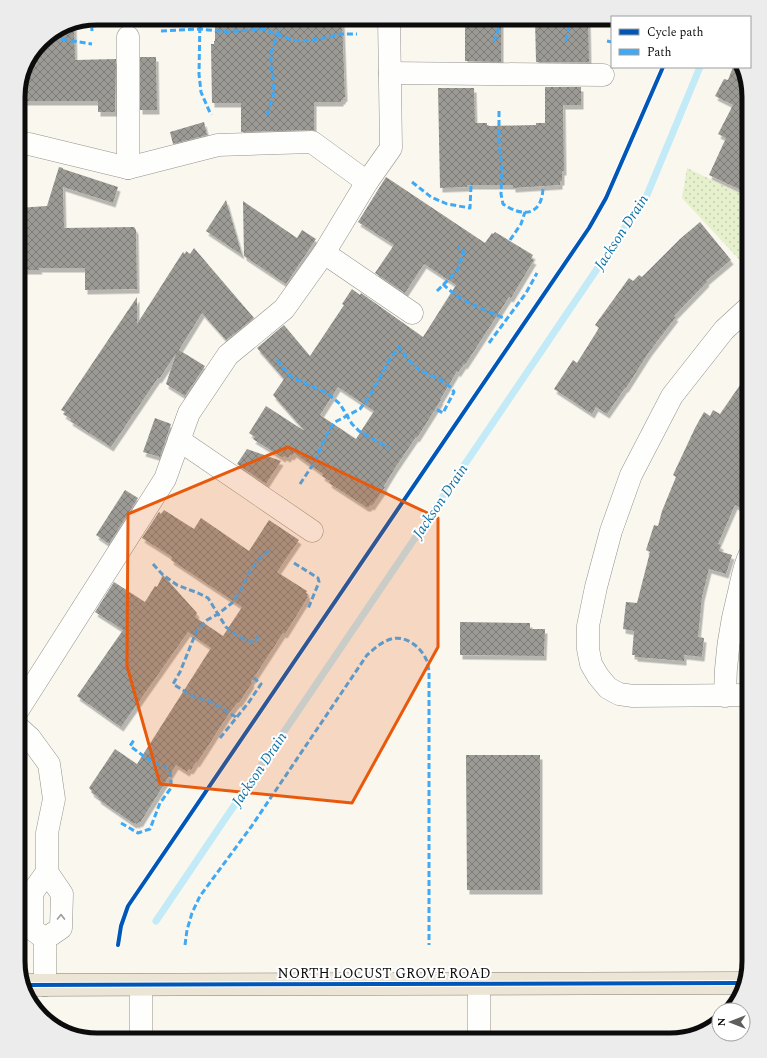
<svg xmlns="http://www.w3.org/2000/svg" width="767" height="1058" viewBox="0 0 767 1058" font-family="Spectral,serif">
<defs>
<pattern id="grass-dots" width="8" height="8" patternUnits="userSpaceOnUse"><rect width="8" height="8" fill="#e6f0cd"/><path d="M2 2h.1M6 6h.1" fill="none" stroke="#c4cdaf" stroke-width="1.8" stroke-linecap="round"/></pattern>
<pattern id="building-cross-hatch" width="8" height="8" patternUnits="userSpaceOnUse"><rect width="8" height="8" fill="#9c9a95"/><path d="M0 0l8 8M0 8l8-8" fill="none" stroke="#7e7c78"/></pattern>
<filter id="shadow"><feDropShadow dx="2.5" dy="4.5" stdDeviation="0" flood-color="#0004"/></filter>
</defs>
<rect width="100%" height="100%" fill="#faf7ef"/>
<path fill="url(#grass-dots)" d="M687,168l62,30v72l-67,-72z"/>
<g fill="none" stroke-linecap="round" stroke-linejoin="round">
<path stroke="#c3eaf7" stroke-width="7" d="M156,921l491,-726 53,-128"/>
</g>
<g fill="url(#building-cross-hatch)" fill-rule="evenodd" filter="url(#shadow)">
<path d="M215,18h127l3,79 -2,1v2h-2v2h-27v28l-73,2v-29h-29l-1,-59h3v-3h1z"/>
<path d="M465,18h36v44l-36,-1z"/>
<path d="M535,18h53l1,44h-53z"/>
<path d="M74,22l1,38 41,-1 -1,53h-17v-11h-80v-10l8,-29 19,-24 22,-14z"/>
<path d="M140,57h16l1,53h-17z"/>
<path d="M733,67h8l8,30v97l-40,-19 17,-37 -8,-4 15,-29 -18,-9 9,-17 4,1z"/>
<path d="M545,87h36v18h-18l1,66h-2v10h-2v4l-47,3v-3h-46v2l-27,1 -2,-100h36l1,35h12v2l3,1 46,-1v-2h9z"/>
<path d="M204,122l3,13 -34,9 -3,-12z"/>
<path d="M59,167l4,1v1l55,18 -5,16 -50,-16 1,41 70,-1 2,3 1,59 -52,1v-22h-46l1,2h-22v-62l29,-2z"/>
<path d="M386,177l99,66 7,-10 1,1 2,-2 38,23 -2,4 3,1 -23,38 -2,-1 -44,68 -1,-1 -6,9 -1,-2 -17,29h1l-24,38 -1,-1 -21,31 -11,18 1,1 -13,19 -2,-1 -1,2h-3l-37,-24 1,-2 -8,-5 1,-2 -29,-21 -2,3 -2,-1 -2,3 -4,-2 -1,2 -30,-19 2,-2 -6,-4 17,-27 37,24h1l-31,-35 11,-16 -27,-31 27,-23 26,31 34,-51 -2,-1 10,-15 8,6 1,-2 62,44 33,-52 -32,-21 -19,29 -30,-20 19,-28 -36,-23zM338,387l36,24 -18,28 -36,-24z"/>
<path d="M226,200l16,55 -36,-24z"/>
<path d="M243,201l54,37 5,-8 14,9 -30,45 -42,-28z"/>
<path d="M700,222l31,38 -25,21 1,1 -33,34 2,1 -27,35 -23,36h-1l-18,26 -11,-7 -4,7 -38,-25 19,-29 4,3 22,-35 -4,-3 34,-47 4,3 6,-6 3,2 38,-38z"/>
<path d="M194,248l60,70 -28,22 -24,-27 -23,37 26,16 -20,30 -19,-12 10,-30 -17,25 -1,-1 -47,69 -41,-26 1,-2 -8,-5 2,-2 -4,-2 76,-113v27l46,-72 2,2 1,-3 4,3z"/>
<path d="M749,372v140l-14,-7 -17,39 3,1 -2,6 13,4 -6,19 -17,-5 -7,28 -4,40 6,1 -2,19 -18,-2v6l-49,-4v-2h-3l2,-24 -11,-2 3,-27 11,1 13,-51 -4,-2 8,-25 4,1 4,-15 14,-34 -3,-2 22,-47 9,-16 6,4 3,-6 7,4z"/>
<path d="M155,418l16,6 -11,33 -17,-5z"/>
<path d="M247,449l34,12 -15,23 -29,-20z"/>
<path d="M125,490l13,8 -29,46 -13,-9z"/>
<path d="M164,510l30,19 7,-11 48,33 20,-31 30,20 -22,32 30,19 -1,2 2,1 -1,2 1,1 -23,37 -2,-1 -32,49 1,1 -13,20 -1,-1 -10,13 -31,48 -1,-1 -5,8 -2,-1 -2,3 -11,-7 -36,58 -1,-1 -2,2 -2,-1 -1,1 -36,-25 1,-1 -8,-6 1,-1 -3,-3 26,-39 22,15 74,-116 -23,-16 -67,95 -44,-31 46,-66 -28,-18 19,-30 31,20 10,-16 2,1 6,-12 34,38 -2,4 28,19 19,-29 -71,-47 1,-3 -30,-19 17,-26 2,2z"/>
<path d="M460,622l70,1v6h15l-1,27 -84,-1z"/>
<path d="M466,755h74v135h-73z"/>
</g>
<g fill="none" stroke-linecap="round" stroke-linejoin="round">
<g stroke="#93928e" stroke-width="23">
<g id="minor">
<path d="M128,37v131"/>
<path d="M390,73l213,2"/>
<path d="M18,144h11l99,24 90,-23 94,-3 55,40"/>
<path d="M324,253l88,60"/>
<path d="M179,440l133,91"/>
<path d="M749,695l-116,1 -14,-2 -11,-6 -10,-12 -7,-12 -3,-15v-23l8,-39 15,-56 20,-56 41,-79 52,-66 25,-23"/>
<path d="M725,696c0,-36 5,-70 14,-104 3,-13 5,-25 10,-36"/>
<path d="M18,710l147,-231 24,-66 39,-58 56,-46 40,-56 43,-71 24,-34 -2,-130"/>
<path d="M18,727l12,11 19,26 5,35 -7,34v39l15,22 -1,34 -16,11 -13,-10v-36l15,-21"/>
<path d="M45,939v46"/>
<path d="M479,984v56"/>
<path d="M141,985v55"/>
</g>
</g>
<g stroke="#807f7c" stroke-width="23">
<path id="major" d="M25,985l718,-2"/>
</g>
<use href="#minor" stroke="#fefefd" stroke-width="22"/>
<use href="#major" stroke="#ece5d6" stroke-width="22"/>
<g stroke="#3fa9f5" stroke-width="3" stroke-dasharray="6 3" stroke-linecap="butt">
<path d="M200,18l-1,56 2,18 10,23"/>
<path d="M91,19l1,12"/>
<path d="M161,31l39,-2 28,3 35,-3 29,11 11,1 16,-2 22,-5h16"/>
<path d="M44,39l10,-1 38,6"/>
<path d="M566,41l5,-23"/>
<path d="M607,41l5,1"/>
<path d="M494,42l6,-18 1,-6"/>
<path d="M499,111v31l3,28 -1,24 2,10c22,15 40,10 40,-18"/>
<path d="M267,115l6,-18 1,-15 -3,-15v-14l12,-35"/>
<path d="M412,182l19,15 16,7 23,4 1,-22"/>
<path d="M510,240l11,-16 4,-12"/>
<path d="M443,284c17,18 41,25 63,35"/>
<path d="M437,291l20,-20 7,-19 -6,-5"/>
<path d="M489,343l37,-50 11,-20"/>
<path d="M277,360l14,17 36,16 13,11 12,20 7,7 30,17"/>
<path d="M300,484l12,-18 17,-36 6,-8 25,-13 9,-12 21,-38 9,-12c6,8 12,18 21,23 12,7 27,10 34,22l-11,21 -7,-4"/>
<path d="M294,563l24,15 1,4 -11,27"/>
<path d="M153,564l10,11 14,10 21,8 10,5 18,29 13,10 15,6 5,-8"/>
<path d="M236,717l-25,-15 -17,-5 -21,-13 7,-12 17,-42 10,-10 11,-6 14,-11 9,-13 8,-17 9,-13 14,-12"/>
<path d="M220,738l29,-36 12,-18 -7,-6"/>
<path d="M121,823l17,10 12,-4 10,-26 11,-15v-11l-2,-8 -20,-9 -19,-14 4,-6"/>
<path d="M185,945l2,-15 5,-17 8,-17 51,-69 116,-172c7,-6 14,-13 24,-16 14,-4 29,7 35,20 2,3 2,8 3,12v274"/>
<path d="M65,1032l2,-7"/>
</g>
<g stroke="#fff" stroke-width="6">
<g id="cycleway">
<path d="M118,945l3,-19 7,-20 461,-678 17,-30 57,-131"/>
<path d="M25,985l718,-2"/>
</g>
</g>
<use href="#cycleway" stroke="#0057b8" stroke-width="4"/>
</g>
<defs><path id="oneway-chevron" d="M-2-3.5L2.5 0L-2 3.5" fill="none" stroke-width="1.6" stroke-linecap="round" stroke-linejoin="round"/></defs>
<use stroke="#9d9d9d" href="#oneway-chevron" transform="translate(61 917) rotate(-89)"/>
<path fill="#e8590c" fill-opacity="0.2" stroke="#e8590c" stroke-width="3" stroke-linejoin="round" d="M288,447l150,71v129l-86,156 -192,-19 -33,-118 1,-152z"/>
<g text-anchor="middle" stroke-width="4" stroke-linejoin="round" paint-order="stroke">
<g font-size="14" fill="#0c0c0c" stroke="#fff">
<text x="384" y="978">NORTH LOCUST GROVE ROAD</text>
</g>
<g font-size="15" font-style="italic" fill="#0f72a3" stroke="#fff">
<text transform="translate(621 232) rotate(-57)" y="5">Jackson Drain</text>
<text transform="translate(440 501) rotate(-56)" y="5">Jackson Drain</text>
<text transform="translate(259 769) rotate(-56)" y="5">Jackson Drain</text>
</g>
</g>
<path d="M0 0H767V1058H0ZM97 25H670A72 72 0 0 1 742 97V961A72 72 0 0 1 670 1033H97A72 72 0 0 1 25 961V97A72 72 0 0 1 97 25Z" fill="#ececec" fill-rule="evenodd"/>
<path fill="none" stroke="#0c0c0c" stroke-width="5" d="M97 25H670A72 72 0 0 1 742 97V961A72 72 0 0 1 670 1033H97A72 72 0 0 1 25 961V97A72 72 0 0 1 97 25Z"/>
<rect x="611" y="16" width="140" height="52" fill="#ffffff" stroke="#9e9e9e"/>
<rect x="619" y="29" width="20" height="6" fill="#0057b8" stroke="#9e9e9e"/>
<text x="647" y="36" font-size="12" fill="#0c0c0c">Cycle path</text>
<rect x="619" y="49" width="20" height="6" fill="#3fa9f5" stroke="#9e9e9e"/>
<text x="647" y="56" font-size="12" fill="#0c0c0c">Path</text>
<g transform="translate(731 1022) rotate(270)"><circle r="19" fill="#ffffff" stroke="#9e9e9e"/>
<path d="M0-3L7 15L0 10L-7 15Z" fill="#5f5e5b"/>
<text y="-6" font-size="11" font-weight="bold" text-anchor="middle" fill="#0c0c0c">N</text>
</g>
</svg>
